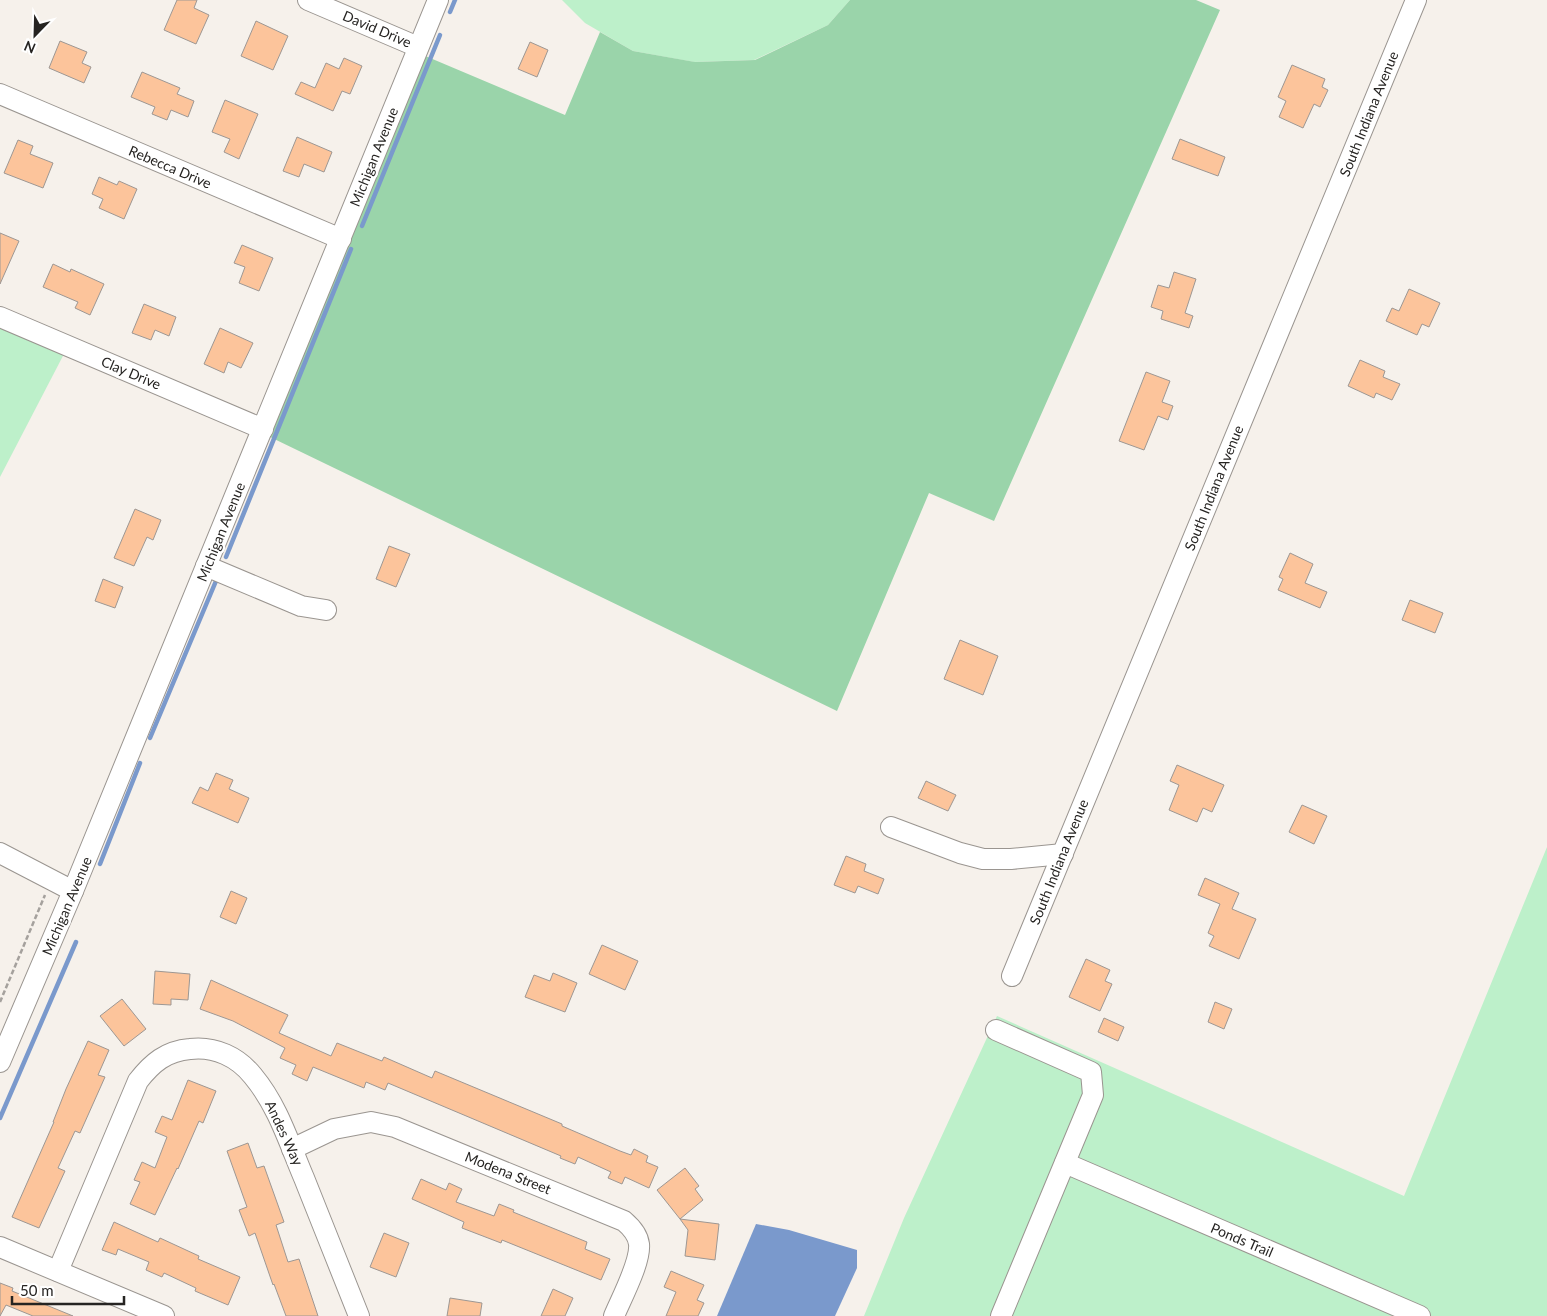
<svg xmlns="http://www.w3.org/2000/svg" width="1547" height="1316" viewBox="0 0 1547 1316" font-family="Lato,sans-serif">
<rect width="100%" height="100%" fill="#f6f1eb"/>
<g fill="#bdf0ca">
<path d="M562,0h288l-22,25 -74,35 -60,2 -61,-11 -48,-28z"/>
<path d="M0,325l65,27 -65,125z"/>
<path d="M1547,847v469h-683l40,-98 93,-202 407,180z"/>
</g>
<path fill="#9ad4aa" d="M850,0h346l24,10 -226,511 -65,-28 -92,218 -569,-275 155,-381 142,60 35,-83 33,19 62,11 60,-2 73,-35z"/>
<path fill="#7a99cc" d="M756,1224l33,6 68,20v18l-22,48h-118z"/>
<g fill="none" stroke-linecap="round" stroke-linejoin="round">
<g stroke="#7a99cc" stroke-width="4.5">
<path d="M450,12l5,-12"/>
<path d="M362,226l78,-191"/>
<path d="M226,557l125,-308"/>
<path d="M150,738l66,-157"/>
<path d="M100,864l40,-101"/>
<path d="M0,1118l76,-176"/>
</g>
</g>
<g fill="#fcc49b" stroke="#9d9793">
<path d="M177,0h20l-3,8 15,7 -13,29 -32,-14z"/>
<path d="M256,21l32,15 -15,34 -32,-14z"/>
<path d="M60,41l27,11 -5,11 9,4 -7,16 -35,-15z"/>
<path d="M530,42l18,8 -11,27 -19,-8z"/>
<path d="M344,58l18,8 -12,28 -8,-3 -9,20 -38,-17 6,-12 14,6 11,-25 13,6z"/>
<path d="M1292,65l33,14 -3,8 6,3 -8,17 -6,-3 -11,24 -24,-11 7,-16 -8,-4z"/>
<path d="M142,72l38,16 -3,6 17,7 -6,16 -17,-7 -4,10 -15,-6 3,-7 -24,-10z"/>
<path d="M225,100l33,14 -19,45 -15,-7 6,-13 -18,-7z"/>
<path d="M297,137l35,15 -8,20 -20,-8 -5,13 -16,-6z"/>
<path d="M1180,139l45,18 -7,19 -46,-17z"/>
<path d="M18,140l15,6 -3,8 23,9 -10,25 -39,-15z"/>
<path d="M99,177l18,8 2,-4 18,8 -13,30 -25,-11 4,-9 -11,-5z"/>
<path d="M0,233l19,8 -19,43z"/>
<path d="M242,245l31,13 -14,33 -20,-8 6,-16 -11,-4z"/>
<path d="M53,264l17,8 1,-3 33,15 -14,31 -15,-7 3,-6 -35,-15z"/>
<path d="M1174,272l22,7 -11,34 8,3 -4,12 -28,-9 2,-8 -12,-4 7,-22 11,3z"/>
<path d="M1409,289l31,14 -11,24 -7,-3 -5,11 -31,-14 6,-13 7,3z"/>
<path d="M144,304l32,13 -7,19 -14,-6 -4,10 -19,-7z"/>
<path d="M220,328l33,15 -12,25 -13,-6 -4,11 -20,-9z"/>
<path d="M1360,360l25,11 -2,6 17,7 -8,16 -16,-7 -2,5 -26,-12z"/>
<path d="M1146,372l24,9 -8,21 11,4 -5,14 -10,-4 -14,34 -25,-9z"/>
<path d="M135,509l26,11 -8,20 -6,-3 -13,29 -20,-8z"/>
<path d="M389,546l21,8 -14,33 -20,-8z"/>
<path d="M1290,553l23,11 -8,19 22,9 -7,16 -42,-18 5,-11 -4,-2z"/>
<path d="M103,579l20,8 -8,21 -20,-7z"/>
<path d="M1410,600l33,13 -8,20 -33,-13z"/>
<path d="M960,640l38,16 -15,39 -39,-16z"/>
<path d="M1177,765l47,20 -12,27 -9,-4 -6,14 -28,-12 10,-25 -9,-4z"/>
<path d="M216,773l17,7 -4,9 20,9 -11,25 -46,-20 8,-16 8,4z"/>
<path d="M926,781l30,14 -8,16 -30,-13z"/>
<path d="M1302,805l25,11 -13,28 -25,-12z"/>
<path d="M846,856l20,8 -2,7 20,8 -6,15 -20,-8 -3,7 -21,-8z"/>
<path d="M1205,878l34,15 -7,16 24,10 -17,40 -30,-13 5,-10 -6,-3 12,-29 -22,-9z"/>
<path d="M231,891l16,7 -11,26 -16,-7z"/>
<path d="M602,945l36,16 -13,29 -36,-16z"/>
<path d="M1086,959l24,11 -5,11 7,3 -12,27 -31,-14z"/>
<path d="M155,971l35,3 -2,26 -17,-1v6l-18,-1z"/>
<path d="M553,973l24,10 -12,29 -40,-15 9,-22 16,6z"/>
<path d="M211,980l77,35 -9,18 52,23 6,-13 45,18 2,-4 48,21 3,-7 127,53v2l58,25 11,4 3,-6 14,7 -2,6 12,5 -9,21 -24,-11 -3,7 -14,-6 3,-6 -33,-15 -3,7 -15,-6 1,-2 -173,-73 -3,7 -19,-8 -2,6 -51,-21 -6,14 -15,-7 4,-9 -16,-7 5,-10 -52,-27 -33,-12z"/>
<path d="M122,999l24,30 -22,17 -24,-30z"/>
<path d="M1215,1002l17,7 -8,20 -16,-7z"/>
<path d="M1104,1018l20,9 -6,14 -20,-9z"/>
<path d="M88,1041l21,9 -11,25 7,2 -25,56 -5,-2 -17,37 7,3 -26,57 -27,-11 42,-95h-1l13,-33z"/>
<path d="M188,1080l28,11 -13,32 -4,-2 -21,48 -1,-1 -22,47 -25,-11 10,-22 -6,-2 8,-18 13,6 12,-31 -12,-5 7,-16 10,4z"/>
<path d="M248,1143l9,25 7,-2 20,56 -8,3 12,37 11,-3 19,57h-32l-12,-32 -1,1 -18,-52 -6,3 -10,-26 8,-3 -20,-56z"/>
<path d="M685,1168l14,18 -4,3 8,11 -23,19 -23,-29z"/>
<path d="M421,1179l25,11 3,-7 13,6 -6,13 38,14 5,-12 15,6 -1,2 74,30 -2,7 25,10 -9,21 -99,-40 -1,3 -39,-15 2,-6 -52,-23z"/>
<path d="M680,1219l39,5 -4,36 -30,-4 3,-26z"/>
<path d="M114,1222l44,20 2,-4 39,18 -1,3 42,18 -12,28 -33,-14 1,-3 -32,-15 -2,4 -16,-7 3,-8 -31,-13 -2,6 -14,-5z"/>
<path d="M384,1233l25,10 -13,34 -26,-10z"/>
<path d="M671,1271l33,14 -7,15 7,3 -6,13h-32l10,-24 -12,-5z"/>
<path d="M0,1283l13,5 -1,3 61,25h-40l-27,-11 -6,11z"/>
<path d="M553,1289l20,9 -8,18h-24z"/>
<path d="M450,1298l32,5 -2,13h-33z"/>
</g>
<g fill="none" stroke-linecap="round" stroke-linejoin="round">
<g stroke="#9a9590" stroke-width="22">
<g id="minor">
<path d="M308,0l110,47"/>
<path d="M0,94l341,145"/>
<path d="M0,317l263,112"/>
<path d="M206,566l95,40 25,4"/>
<path d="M891,827l69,26 23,6h28l52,-5"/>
<path d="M0,853l73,38"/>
<path d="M1012,976l404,-976"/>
<path d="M996,1030l95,42 2,23 -92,221"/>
<path d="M0,1062l73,-171 365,-891"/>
<path d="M292,1149l42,-20 37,-7 24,5 229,94c7,6 14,14 15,23 2,18 -18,55 -25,72"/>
<path d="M1065,1163l355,153"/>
<path d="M0,1247l164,69"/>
<path d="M58,1271l80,-190c14,-18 28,-30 52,-32 25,-3 48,8 63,27 25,30 36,67 51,102 18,46 37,92 55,138"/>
</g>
</g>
<path stroke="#a5a19d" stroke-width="2.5" stroke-dasharray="5 2.5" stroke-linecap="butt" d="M0,1002l45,-107"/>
<use href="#minor" stroke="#fff" stroke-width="20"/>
</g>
<g text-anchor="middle" stroke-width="5" stroke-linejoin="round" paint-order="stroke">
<g font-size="14" fill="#262422" stroke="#fff">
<text transform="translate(377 29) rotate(23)" y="5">David Drive</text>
<text transform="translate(1369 114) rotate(-68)" y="5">South Indiana Avenue</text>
<text transform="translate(374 157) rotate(-68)" y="5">Michigan Avenue</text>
<text transform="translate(170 167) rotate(23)" y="5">Rebecca Drive</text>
<text transform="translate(131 373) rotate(23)" y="5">Clay Drive</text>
<text transform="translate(1214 488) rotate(-68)" y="5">South Indiana Avenue</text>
<text transform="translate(221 532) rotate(-68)" y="5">Michigan Avenue</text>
<text transform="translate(1059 862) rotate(-68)" y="5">South Indiana Avenue</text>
<text transform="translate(67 906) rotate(-67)" y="5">Michigan Avenue</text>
<text transform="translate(284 1133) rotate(65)" y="5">Andes Way</text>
<text transform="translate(508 1173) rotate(22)" y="5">Modena Street</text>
<text transform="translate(1242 1240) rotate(23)" y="5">Ponds Trail</text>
</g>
</g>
<g transform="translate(35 35) rotate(203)" stroke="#ffffff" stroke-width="4" paint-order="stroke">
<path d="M0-4L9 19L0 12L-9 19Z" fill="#262422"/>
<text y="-8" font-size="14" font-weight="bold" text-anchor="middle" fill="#262422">N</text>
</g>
<path d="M12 1296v8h112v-8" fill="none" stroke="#262422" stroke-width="2.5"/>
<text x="20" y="1296" font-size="15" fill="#262422" stroke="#ffffff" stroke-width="4" paint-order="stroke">50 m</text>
</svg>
